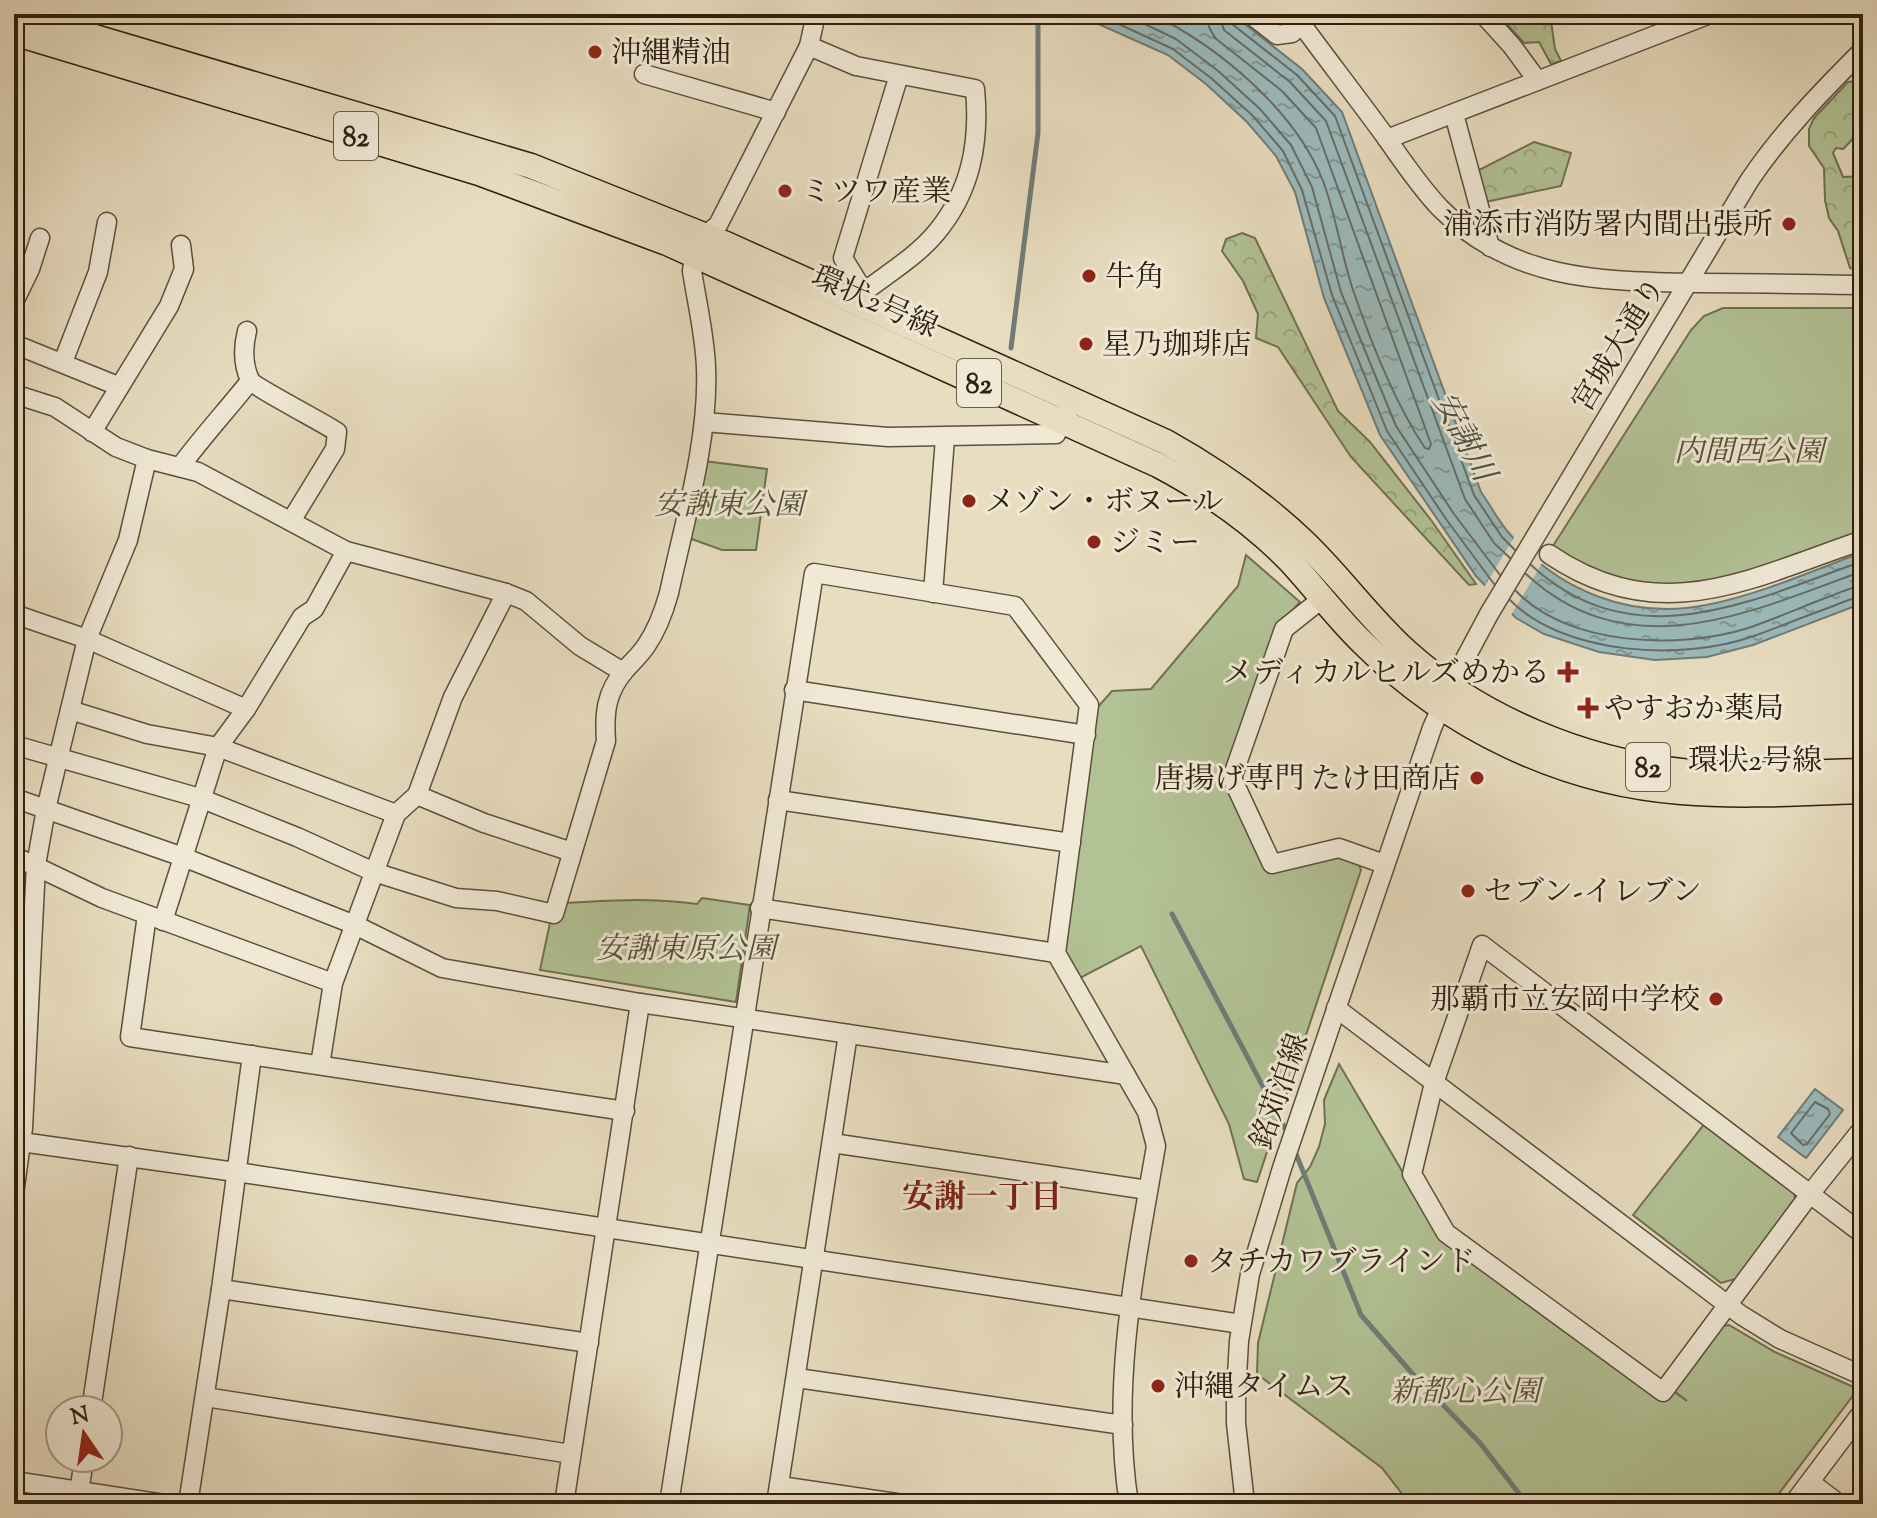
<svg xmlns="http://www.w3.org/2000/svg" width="1877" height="1518" viewBox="0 0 1877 1518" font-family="'Sorts Mill Goudy','Noto Serif JP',serif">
<defs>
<pattern id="forest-crowns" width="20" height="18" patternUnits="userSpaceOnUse" patternTransform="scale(2)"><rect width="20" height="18" fill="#b2c295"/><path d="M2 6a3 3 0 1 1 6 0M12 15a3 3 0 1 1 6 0" fill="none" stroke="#99a67f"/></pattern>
<pattern id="water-ripples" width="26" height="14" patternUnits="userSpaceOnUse" patternTransform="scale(2)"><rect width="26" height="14" fill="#9bbabc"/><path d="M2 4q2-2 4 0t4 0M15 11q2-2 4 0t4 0" fill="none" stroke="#7f9797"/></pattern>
</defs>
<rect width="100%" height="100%" fill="#e8ddc0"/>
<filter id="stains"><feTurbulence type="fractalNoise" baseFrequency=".0025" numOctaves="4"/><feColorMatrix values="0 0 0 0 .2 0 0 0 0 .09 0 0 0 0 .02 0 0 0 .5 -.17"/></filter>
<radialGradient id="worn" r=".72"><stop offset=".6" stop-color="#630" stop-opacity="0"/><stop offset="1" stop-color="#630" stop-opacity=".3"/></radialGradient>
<g fill="url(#forest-crowns)" stroke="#707152" stroke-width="2">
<path d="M1498,14h52l5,35 6,12 -10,3 -12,-22 -15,1z"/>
<path d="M1855,81l7,12 -2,7c10,19 -3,36 -17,49l-7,-1 -3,5 10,24 20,-1v96l-13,-4 -12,-37 -9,-13 -4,-18 -1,-32 -15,-22v-17l5,-11 34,-36z"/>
<path d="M1534,142l37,11 -10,33 -76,16 -8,-31z"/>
<path d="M1242,233l13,5 83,173 32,31 61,78 45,64 -7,1 -118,-128 -73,-110 -22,-9 2,-24 -15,-33 -21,-30 4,-12z"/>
</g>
<g fill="#b2c295" stroke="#707152" stroke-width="2">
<path d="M1723,308h140v223l-147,53 -96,1 -69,-36 140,-219 13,-14z"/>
<path d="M704,461l63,8 -11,81h-34l-33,-12z"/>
<path d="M1246,555l54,47 -24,26 -50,150 42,95 67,-17 23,6 3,8 -104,312 -13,-3 -15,-55 -88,-178 -61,32 -15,-26 23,-234 24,-27 39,-2 87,-103z"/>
<path d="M702,898l48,7 -14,97 -196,-32 11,-52 13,-15c45,-3 88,-5 133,1z"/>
<path d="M1339,1064l96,163 229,174 9,-10 14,10 -14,-11 49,-64 7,-1 46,27 83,37 -87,115h-361l-28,-36 -125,-94 1,-31 39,-160 13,-16 9,-20 6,-23 -1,-24z"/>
<path d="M1706,1122l88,67 1,13 -56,76 -18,5 -88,-68z"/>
</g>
<g fill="url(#water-ripples)" stroke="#707c77" stroke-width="2">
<path d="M1076,14h156l70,55 40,43 139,380c9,13 17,28 27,40 50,59 122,88 198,73 49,-9 109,-35 157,-53v51l-110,42 -46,12 -52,3 -56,-8 -55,-18 -28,-16 -40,-42 -96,-141 -56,-137 -29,-106 -19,-36 -29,-34 -41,-38 -38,-29z"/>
<path d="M1815,1089l28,21 -37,48 -28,-21z"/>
</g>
<path fill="#e8ddc0" d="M1516,534l28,26 -34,57 -27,-28z"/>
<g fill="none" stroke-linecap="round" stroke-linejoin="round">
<g stroke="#656d66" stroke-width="2">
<path d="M1097,14l76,35 38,29 42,38 30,35 19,39 30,105 55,136 59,88 48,65"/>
<path d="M1124,14l52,25 41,31 43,39 31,36 21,42 29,105 55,134 58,88 46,61"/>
<path d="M1152,14c67,33 143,96 171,167 13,34 18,72 29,106 18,53 42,115 73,161l4,1 2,-5 -115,-316 -34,-37 -67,-53 -6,-11 -2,-13"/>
<path d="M1219,14l5,16 66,52 36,39 139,378 29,44 16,15"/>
<path d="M1229,14l3,10 65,51 38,41 139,379 28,42 13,13"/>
<path d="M1531,565c103,95 220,36 332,-4"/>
<path d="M1526,574c104,96 224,38 337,-3"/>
<path d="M1516,591c52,55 163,59 232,37 27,-9 53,-21 80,-31 11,-4 23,-10 35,-11"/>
<path d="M1510,600c55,56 174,61 244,36 25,-9 49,-19 74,-28 11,-4 23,-10 35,-12"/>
<path d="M1815,1102l13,7 2,5 -23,30 -4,1 -12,-12z"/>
</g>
<g stroke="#707c77" stroke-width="5">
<path d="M1011,348l27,-215v-119"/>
<path d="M1172,914l115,218"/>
<path d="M1294,1149l67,166 49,56 70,72 47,61"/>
</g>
<g stroke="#5d4f3b" stroke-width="21">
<g id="minor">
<path d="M1250,14l27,21 15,-2 10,-9"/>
<path d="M1294,14c30,41 61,81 91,122 17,24 34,50 55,72 74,74 162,73 259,75 55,0 109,1 164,2"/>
<path d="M1483,14l29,32 25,34"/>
<path d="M809,46l7,-32"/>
<path d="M644,74l132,38"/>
<path d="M1454,114l36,133"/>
<path d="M1387,139l323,-125"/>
<path d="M857,299l7,-7 -21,-34 56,-183"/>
<path d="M14,302l16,-33 10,-31"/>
<path d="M247,331c-4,16 -4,34 3,49 4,7 74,43 87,52l-2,17 -44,72"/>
<path d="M14,344l104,42"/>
<path d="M63,362l35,-90 9,-50"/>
<path d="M14,394l41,13 61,40 31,12 51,13 148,79 160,42 20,8 54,45 43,26"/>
<path d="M704,422l184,15 168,-3 11,-22"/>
<path d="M92,432l77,-126 15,-37 -3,-24"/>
<path d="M180,467c22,-30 47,-57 70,-86"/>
<path d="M1549,554c111,76 202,24 314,-14"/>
<path d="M933,593l12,-155"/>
<path d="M1323,598l-39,31 -52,149 40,86 67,-16 45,16"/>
<path d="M14,614l73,25 159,70"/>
<path d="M794,690l292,45"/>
<path d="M70,710l77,24 71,13 178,67"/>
<path d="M14,745l186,53 97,39 77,35 82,26 41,3 57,13 52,-173c-2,-28 0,-49 19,-71 7,-8 15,-15 21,-24 11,-16 18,-35 23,-53 15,-70 40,-153 37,-225 -1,-32 -9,-65 -14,-97 2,-21 9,-34 26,-46l91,-179 47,20 119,23c5,54 -4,102 -39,144 -19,23 -49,41 -72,59"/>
<path d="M417,795l67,28 88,29"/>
<path d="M14,798l169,59 172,68 87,43 198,35 486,72"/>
<path d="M778,800l293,43"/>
<path d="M14,856l88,42 231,85"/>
<path d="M760,908l296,45"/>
<path d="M147,915l-17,122 495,74"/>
<path d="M163,921l55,-174 28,-38 56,-92 12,-8 32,-58"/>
<path d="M1336,1008l405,307 39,24 83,37"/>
<path d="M320,1065l13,-82 63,-169 21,-19 36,-98 53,-104"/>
<path d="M1863,1128l-53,66 -147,198 -217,-159 -34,-59 22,-91 48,-138 328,249 53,40"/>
<path d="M14,1141l236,33 991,150"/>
<path d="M832,1143l316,47"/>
<path d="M14,1194l9,-66 13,-263 10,-56 41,-170 41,-99 19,-81"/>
<path d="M221,1289l368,54"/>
<path d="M797,1378l326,47"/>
<path d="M205,1397l366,57"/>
<path d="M91,1410l38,-254"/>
<path d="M14,1481l150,23"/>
<path d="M1810,1482l29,22"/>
<path d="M780,1486l123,18"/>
<path d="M78,1501l6,-43"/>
<path d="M188,1504l33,-215 31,-234"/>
<path d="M564,1504l76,-501"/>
<path d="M669,1504l145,-931 201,33 74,99 -33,248 91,159 9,34c-20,117 -46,239 -27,358"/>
<path d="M776,1504l72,-470"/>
<path d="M1245,1504l-9,-81v-29l3,-53 11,-67 32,-106 150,-440 18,-41 39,-73 260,-433c33,-49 73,-90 114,-131"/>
<path d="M1793,1504l70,-93"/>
</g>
</g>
<g stroke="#2f200f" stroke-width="27">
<g id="major">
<path d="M17,14l514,152 195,78 440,198c50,28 95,59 137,99 37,35 66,77 104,111 73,66 176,108 274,119 60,7 122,1 182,0"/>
<path d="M14,33l465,140 188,70 491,222c49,26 93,56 132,96 25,27 47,57 73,82 84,84 198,140 318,149 60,5 121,1 182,-1"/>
</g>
</g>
<use href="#minor" stroke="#f0e9d6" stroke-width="18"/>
<use href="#major" stroke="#e8ddc0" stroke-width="24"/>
</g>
<g fill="#8f2418" stroke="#f0e9d6" stroke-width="3">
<circle cx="595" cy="52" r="8"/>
<circle cx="785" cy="191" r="8"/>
<circle cx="1789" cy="224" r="8"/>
<circle cx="1089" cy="276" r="8"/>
<circle cx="1086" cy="344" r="8"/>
<circle cx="969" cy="501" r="8"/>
<circle cx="1094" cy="542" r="8"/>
<path d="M1564 660h8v8h8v8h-8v8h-8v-8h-8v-8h8z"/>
<path d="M1584 696h8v8h8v8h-8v8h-8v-8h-8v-8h8z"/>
<circle cx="1477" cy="778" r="8"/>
<circle cx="1468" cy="891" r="8"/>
<circle cx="1716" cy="999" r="8"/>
<circle cx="1191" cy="1261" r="8"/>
<circle cx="1158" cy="1386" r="8"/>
</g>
<g text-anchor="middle" stroke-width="6" stroke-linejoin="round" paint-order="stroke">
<g fill="#f0e9d6" stroke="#695c4b" stroke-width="2">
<rect x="334" y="112" width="44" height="48" rx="6"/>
<rect x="957" y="359" width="44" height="48" rx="6"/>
<rect x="1626" y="743" width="44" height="48" rx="6"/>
</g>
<g font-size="28" font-weight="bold" fill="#2f200f">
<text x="356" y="146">82</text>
<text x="979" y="393">82</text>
<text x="1648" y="777">82</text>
</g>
<g font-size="30" fill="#2f200f" stroke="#f0e9d6" text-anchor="start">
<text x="611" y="62">沖縄精油</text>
<text x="801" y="201">ミツワ産業</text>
<text x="1773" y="234" text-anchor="end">浦添市消防署内間出張所</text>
<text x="1105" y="286">牛角</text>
<text x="1102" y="354">星乃珈琲店</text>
<text x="985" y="511">メゾン・ボヌール</text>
<text x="1110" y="552">ジミー</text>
<text x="1550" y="682" text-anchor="end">メディカルヒルズめかる</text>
<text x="1604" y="718">やすおか薬局</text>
<text x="1461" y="788" text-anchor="end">唐揚げ専門 たけ田商店</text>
<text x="1484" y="901">セブン-イレブン</text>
<text x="1700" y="1009" text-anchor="end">那覇市立安岡中学校</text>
<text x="1207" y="1271">タチカワブラインド</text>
<text x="1174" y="1396">沖縄タイムス</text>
</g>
<g font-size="30" fill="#2f200f" stroke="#f0e9d6">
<text transform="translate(875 301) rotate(24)" y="10">環状2号線</text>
<text transform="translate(1618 344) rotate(-59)" y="10">宮城大通り</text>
<text x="1755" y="770">環状2号線</text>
<text transform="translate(1279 1091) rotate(-71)" y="10">銘苅泊線</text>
</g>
<g font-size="30" font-style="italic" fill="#565137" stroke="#f0e9d6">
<text x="1749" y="461">内間西公園</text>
<text x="729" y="514">安謝東公園</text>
<text x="686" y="958">安謝東原公園</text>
<text x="1465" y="1401">新都心公園</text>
</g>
<g font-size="32" font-style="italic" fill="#4f4e43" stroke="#f0e9d6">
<text transform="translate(1465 436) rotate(62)" y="11">安謝川</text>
</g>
<g font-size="32" font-weight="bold" fill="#7a1f14" stroke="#f0e9d6">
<text x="982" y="1207">安謝一丁目</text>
</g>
</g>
<rect width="1877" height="1518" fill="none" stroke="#e8ddc0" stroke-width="48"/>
<rect x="16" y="16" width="1845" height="1486" fill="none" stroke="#2f200f" stroke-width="4"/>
<rect x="24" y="24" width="1829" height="1470" fill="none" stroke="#2f200f" stroke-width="2"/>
<g transform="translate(84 1434) rotate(347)"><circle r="38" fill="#f0e9d6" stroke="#a39986" stroke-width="2"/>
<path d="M0-6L14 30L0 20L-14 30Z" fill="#8f2418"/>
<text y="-12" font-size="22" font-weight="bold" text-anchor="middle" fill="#2f200f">N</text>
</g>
<rect width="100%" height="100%" filter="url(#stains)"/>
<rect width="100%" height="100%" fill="url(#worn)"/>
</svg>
